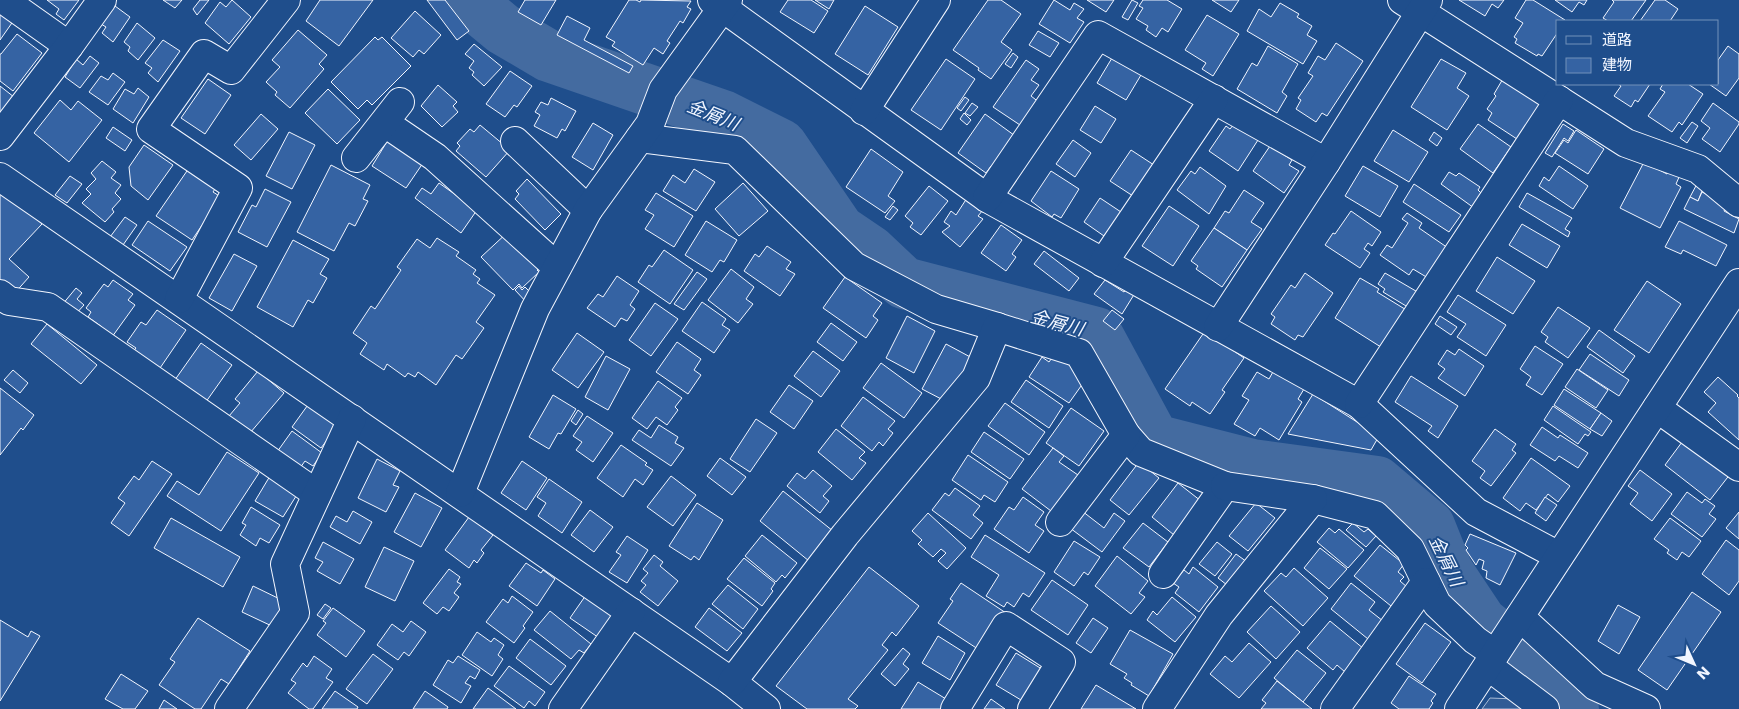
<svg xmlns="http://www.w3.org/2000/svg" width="1739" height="709" viewBox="0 0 1739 709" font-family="'DejaVu Sans','Noto Sans JP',sans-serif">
<rect width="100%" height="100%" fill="#1f4e8c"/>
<path fill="#305b95" stroke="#a8bbd7" d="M1490,698l25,1 13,10h-46z"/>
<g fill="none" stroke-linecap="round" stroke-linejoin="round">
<path stroke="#446ba0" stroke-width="52" d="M468,0l35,29 46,27 174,60 58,29 58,85 31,21 34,32 192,50 58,107 98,25 125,17 52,44 18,45 34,51 38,31 54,56"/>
</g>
<g fill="#3563a3" stroke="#f2f6ff">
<path d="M47,0h32l-15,20 -8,-6 3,-5z"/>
<path d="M163,0h19l-7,8z"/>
<path d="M200,0h9l-12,15 -4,-6z"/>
<path d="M232,0l19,17 -22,27 -24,-21 15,-21 6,5z"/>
<path d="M320,0h53l-34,46 -33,-25z"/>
<path d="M427,0h18l24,31 -12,9z"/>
<path d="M525,0h31l-15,25 -23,-13z"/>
<path d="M629,0h7l4,2 1,-2 50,1 -4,6 4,2 -8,14 -3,-2 -13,20 3,2 -7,11 -9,-6 -11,17 -31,-19 3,-4 -9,-5z"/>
<path d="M788,0h23l17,11 -14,22 -34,-21z"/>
<path d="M815,0h19l-5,9z"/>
<path d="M988,0h13l20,14 -20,28 11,8 -21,29 -13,-9 1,-2 -26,-18z"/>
<path d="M1054,0l16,10 4,-7 10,6 -7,9 7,4 -14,21 -31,-19z"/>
<path d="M1087,0h27l-8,12z"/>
<path d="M1132,0l6,3 -10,17 -6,-3z"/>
<path d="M1143,0h24l15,9 -14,23 -6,-4 -6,9 -10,-7 2,-4 -12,-7 7,-11 -4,-2z"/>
<path d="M1212,0h27l-8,12z"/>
<path d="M1459,0h45l-6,8 -6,-4 -7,12z"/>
<path d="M1526,0h7l32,20 -7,1v11l-16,24 -4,-2 -1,2 -22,-13 2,-4 -3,-2 9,-14 -8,-5z"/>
<path d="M1555,0h32l-3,5 -5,-3 -7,10z"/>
<path d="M1612,0h34l-15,21h-23l-5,-3 11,-16z"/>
<path d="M1655,0h10l13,9 -8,12h-30z"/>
<path d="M1280,3l19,11 -2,3 15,9 -5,9 10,6 -14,23 -56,-33 12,-22 12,8z"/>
<path d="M115,6l15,11 -17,25 -11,-9 4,-6 -5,-3z"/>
<path d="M865,6l33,21 -30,48 -33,-21z"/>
<path d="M0,10l14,10 -14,20z"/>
<path d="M415,11l26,24 -17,19 -5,-4 -6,7 -22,-19z"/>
<path d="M1207,15l32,19 -26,42 -11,-7 4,-6 -21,-13z"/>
<path d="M567,16l23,12 -6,12 49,26 -4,7 -72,-38z"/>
<path d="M137,23l18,15 -17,22 -10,-9 2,-4 -6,-5z"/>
<path d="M298,30l29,25 -8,9 5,5 -34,39 -15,-13 2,-3 -11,-10 14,-15 -8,-7z"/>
<path d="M1038,31l21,12 -9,14 -21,-12z"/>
<path d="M17,34l25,19 -29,38 -13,-10v-27h1z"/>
<path d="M375,37l3,3 4,-3 29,29 -39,39 -5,-5 -9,9 -27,-27z"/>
<path d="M163,40l17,11 -22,31 -10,-9 4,-5 -7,-5z"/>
<path d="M1336,43l27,18 -36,55 -5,-3 -6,9 -20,-13 5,-9 -3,-2 15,-22 -5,-3 10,-17 7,4z"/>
<path d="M474,44l28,23 -18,19 -12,-11 2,-3 -5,-4 5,-7 -9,-7z"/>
<path d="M1268,46l30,18 -16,28 5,4 -10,17 -40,-24 15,-26 5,3z"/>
<path d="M1728,46l11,8v24l-13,18 -17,-12h9v-24z"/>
<path d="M1013,53l5,4 -7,11 -6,-4z"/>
<path d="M1115,53l29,17 -18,30 -29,-17z"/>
<path d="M90,56l9,7 -19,25 -15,-11 11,-18 7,6z"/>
<path d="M946,59l29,20 -34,51 -30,-20z"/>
<path d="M1441,59l25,14 -9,15 12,8 -22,34 -36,-23z"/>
<path d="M1026,60l13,9 -8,11 8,5 -8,11 9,7 -17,24 -30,-20z"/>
<path d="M510,71l22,15 -15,21 -3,-2 -9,12 -19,-13z"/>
<path d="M113,73l12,9 -17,23 -19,-13 12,-16 7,4z"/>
<path d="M1504,77l39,29 -10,33 -11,-8 -5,8 -29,-19 4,-7 -5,-4 9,-13 -2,-2z"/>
<path d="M208,79l23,16 -26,39 -24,-16z"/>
<path d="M1618,84h32l-12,18 -3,-2 -4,7 -17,-11 7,-10z"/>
<path d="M1663,84h25l15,10 -21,31 -3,-3 -7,10 -24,-16 17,-24 -5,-3z"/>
<path d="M438,85l19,17 -4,4 5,6 -16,15 -21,-21z"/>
<path d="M0,86l19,15 -19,26z"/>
<path d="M138,88l11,9 -16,26 -20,-14 12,-20 9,5z"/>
<path d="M328,89l32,31 -23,24 -32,-31z"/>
<path d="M965,97l4,3 -8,11 -4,-3z"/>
<path d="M551,98l25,13 -11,20 -3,-2 -5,9 -23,-12 6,-11 -5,-3 6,-10 7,3z"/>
<path d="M60,100l11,10 7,-9 24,19 -33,42 -35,-29z"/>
<path d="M972,103l6,4 -8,9 -5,-3z"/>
<path d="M1713,103l26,19v2l-19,28 -18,-13 8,-11 -9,-7z"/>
<path d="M1095,106l21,13 -15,24 -21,-13z"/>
<path d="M964,113l7,7 -4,5 -7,-6z"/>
<path d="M261,114l17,15 -27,31 -17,-15z"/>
<path d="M985,114l33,24 -22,32 -5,-4 -5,7 -28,-20z"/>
<path d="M1692,122l6,4 -11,17 -7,-5z"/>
<path d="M593,123l20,12 -20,35 -21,-13z"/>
<path d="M1234,124l24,16 -20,31 -29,-20 17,-25 4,3z"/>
<path d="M1478,124l33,23 -18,26 -33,-24z"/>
<path d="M1563,124l11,7 -6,10 -4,-3 -12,19 -7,-4z"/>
<path d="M480,125l30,25 -24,27 -30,-26 4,-5 -3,-3 13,-14 4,3z"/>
<path d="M113,127l19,13 -7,11 -19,-13z"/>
<path d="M1393,130l35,22 -19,30 -35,-21z"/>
<path d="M1576,130l28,19 -16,25 -33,-21 9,-13 4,3z"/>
<path d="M289,132l26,13 -23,44 -26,-13z"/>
<path d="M1434,132l8,6 -5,8 -8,-6z"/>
<path d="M388,140l35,23 -17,25 -34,-22z"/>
<path d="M1073,140l18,13 -16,24 -19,-13z"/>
<path d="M144,145l29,20 -25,35 -17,-14 -2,-19z"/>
<path d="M1270,146l22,14 -3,5 10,6 -15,22 -31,-22z"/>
<path d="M871,149l32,23 -15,24 7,5 -10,12 -39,-26z"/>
<path d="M1131,150l23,15 -21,31 -23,-15z"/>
<path d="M102,161l14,11 -5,6 10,7 -6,8 6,6 -9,10 2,3 -9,10 -23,-19 9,-9 -5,-5 10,-10 -5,-6z"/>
<path d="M1644,162l23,12 2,-5 11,6 -4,9 5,3 -21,41 -40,-20z"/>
<path d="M331,165l39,20 -7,14 5,2 -13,25 -6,-3 -15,28 -37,-19z"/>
<path d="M1363,166l35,20 -18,31 -35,-21z"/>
<path d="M1559,166l29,20 -15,23 -34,-23 5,-9 5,4z"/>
<path d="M1200,167l26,19 -17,28 -32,-24 14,-19 4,3z"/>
<path d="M189,168l28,18 -4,6 8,5 -29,43 -36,-24z"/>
<path d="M694,169l21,13 -19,29 -33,-20 10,-16 12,8z"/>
<path d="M1051,171l28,18 -18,29 -7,-4 -2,3 -21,-16z"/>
<path d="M1449,172l7,4 3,-3 21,14 -2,3 5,5 -9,13 -33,-24z"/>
<path d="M70,176l12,8 -15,19 -12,-8z"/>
<path d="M527,179l34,35 -16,16 -30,-31 4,-5 -3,-3z"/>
<path d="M1698,182l6,4 -6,15 -8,-4z"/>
<path d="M439,183l38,27 -16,23 -46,-35 7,-10 9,6z"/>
<path d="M743,183l25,28 -29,25 -24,-27z"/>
<path d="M1414,184l47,31 -12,17 -46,-30z"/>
<path d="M929,186l19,15 -27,34 -11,-8 3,-4 -8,-7z"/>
<path d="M3,188l39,36 -33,35 20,18 -16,18 -13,-12v-93z"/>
<path d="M265,189l26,13 -24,45 -29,-15 14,-27 4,2z"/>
<path d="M1244,190l20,13 -13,19 11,7 -15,21 -33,-22 11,-17 4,2z"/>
<path d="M1702,192l25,12 -3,7 15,8 -5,14 -50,-24 6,-12 8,4z"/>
<path d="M656,193l37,23 -19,31 -29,-18 9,-14 -9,-5z"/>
<path d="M1527,193l45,25 -7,11 5,3 -2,5 -49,-30z"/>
<path d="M967,198l16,12 -5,6 5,3 -23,28 -18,-15 8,-6 -6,-4 7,-11 5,4z"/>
<path d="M1100,198l21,14 -17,24 -20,-14z"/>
<path d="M893,206l5,4 -8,10 -5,-3z"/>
<path d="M1169,206l30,20 -26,40 -31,-20z"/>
<path d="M1351,211l30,21 -9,14 -4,-3 -4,6 6,4 -10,15 -35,-23 8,-12 2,1z"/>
<path d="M1407,213l15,10 -3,5 29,20 -20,30 -15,-9 -4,6 -29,-20 7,-10 5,3 16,-25 -6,-4z"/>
<path d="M125,217l12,8 -14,20 -13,-8z"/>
<path d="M148,221l39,26 -17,24 -38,-26z"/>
<path d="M706,221l31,19 -13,22 -4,-2 -8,12 -27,-17z"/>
<path d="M1679,221l48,24 -11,21 -33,-16 -2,4 -16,-7z"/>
<path d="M1522,224l38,22 -13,22 -38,-23z"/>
<path d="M1001,225l21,15 -10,14 4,3 -10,14 -25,-18z"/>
<path d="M1214,228l33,22 -25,37 -26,-18 2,-3 -7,-5z"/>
<path d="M509,231l32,35 -4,4 2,2 -17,16 -3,-4 -6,6 -32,-33z"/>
<path d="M437,238l22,14 -3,4 20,14 -3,4 7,5 -3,4 18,12 -19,27 8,6 -22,31 -6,-4 -20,30 -18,-13 -3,5 -7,-4 -3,4 -18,-13 -3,6 -24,-16 7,-11 -14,-10 18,-27 4,3 26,-39 -4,-3 20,-28 13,9z"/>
<path d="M293,240l36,19 -9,15 7,4 -14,25 -5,-3 -15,27 -36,-20z"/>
<path d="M767,246l24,16 -5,7 9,5 -15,22 -36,-25 11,-17 4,3z"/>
<path d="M664,250l29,20 -23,34 -32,-22 11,-17 3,2z"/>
<path d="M1044,251l35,27 -10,13 -35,-27z"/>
<path d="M234,254l23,12 -25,45 -23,-13z"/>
<path d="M1497,257l38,24 -22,33 -37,-23z"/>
<path d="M731,269l23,18 -8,12 7,5 -15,19 -30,-23z"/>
<path d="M697,272l10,7 -23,31 -10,-6z"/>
<path d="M1305,273l28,20 -30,44 -5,-2 -3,5 -24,-16 4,-7 -4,-3 20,-29 4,3z"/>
<path d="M1385,273l36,21 -10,15 -28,-17 2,-3 -7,-5z"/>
<path d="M617,276l22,15 -9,14 5,4 -8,12 -6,-3 -6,9 -28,-19 11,-14 5,3z"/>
<path d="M845,277l37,26 -9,13 5,4 -12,18 -43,-30z"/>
<path d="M1360,278l19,11 -2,3 31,19 -24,38 -49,-31z"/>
<path d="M113,280l20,14 -5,6 7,5 -23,32 -11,-7 1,-3 -14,-10 3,-5 -5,-4 18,-24 4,3z"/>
<path d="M1105,280l19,12 4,-5 7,6 -13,21 -28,-20z"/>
<path d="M1647,281l34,23 -32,49 -35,-23z"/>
<path d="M519,286l3,4 3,-3 10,10 -7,7 -13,-14z"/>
<path d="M76,288l6,5 -5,6 7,6 -10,11 -12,-11z"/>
<path d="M1458,295l48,30 -20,31 -29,-19 9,-13 -19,-12z"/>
<path d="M702,302l24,17 -4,6 8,5 -16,23 -32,-22z"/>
<path d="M655,303l23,16 -27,37 -22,-16z"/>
<path d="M1558,307l32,21 -22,30 -23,-16 3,-5 -7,-5z"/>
<path d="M157,310l29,20 -28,41 -26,-18 4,-5 -9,-6 14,-20 5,3z"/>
<path d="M1112,310l12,9 -9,11 -12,-9z"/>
<path d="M907,316l28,15 -21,42 -28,-15z"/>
<path d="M1440,316l17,11 -6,8 -16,-11z"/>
<path d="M831,323l26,19 -14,19 -26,-19z"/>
<path d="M47,324l50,41 -16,19 -50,-40z"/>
<path d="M1599,330l36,26 -12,17 -36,-26z"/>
<path d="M1205,331l39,27 -22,32 3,2 -15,22 -18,-12 -2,4 -25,-17z"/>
<path d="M577,333l27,19 -26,36 -26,-18z"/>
<path d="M677,342l24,17 -7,11 7,5 -13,19 -32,-22z"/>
<path d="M201,343l31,22 -29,41 -31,-22z"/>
<path d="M946,344l28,15 -27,43 -25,-13z"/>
<path d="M1535,346l28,18 -21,31 -16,-10 5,-8 -11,-8z"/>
<path d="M1459,349l25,17 -19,30 -27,-18 7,-9 -7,-5 9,-14 8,5z"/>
<path d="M813,351l27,20 -19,26 -27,-21z"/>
<path d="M1590,354l39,26 -10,16 -40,-26z"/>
<path d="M1054,355l27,18 5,6 -17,24 -40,-26 13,-20 7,5z"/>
<path d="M606,356l24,13 -22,41 -23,-13z"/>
<path d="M881,363l41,30 -18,25 -41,-30z"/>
<path d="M1577,369l31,21 -12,18 -31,-21z"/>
<path d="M13,370l15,13 -8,10 -16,-13z"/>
<path d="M1274,370l30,19 -6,10 4,3 -23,38 -19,-12 -5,8 -21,-12 15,-24 -7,-4 15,-24 12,7z"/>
<path d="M258,371l26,22 -34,40 -21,-17 11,-13 -5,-4z"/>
<path d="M1411,376l47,30 -20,32 -10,-7 4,-5 -37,-24z"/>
<path d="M1718,377l20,18 -1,1 2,2v42l-31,-28 8,-9 -12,-11z"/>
<path d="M1026,380l37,26 -14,22 -38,-26z"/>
<path d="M658,381l24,17 -7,9 3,3 -11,15 -11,-8 -9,12 -15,-11z"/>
<path d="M789,385l24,16 -19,28 -24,-17z"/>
<path d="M0,388l34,27 -11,15 -2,-2 -21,27z"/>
<path d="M1564,389l37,24 -11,16 -36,-24z"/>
<path d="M1313,394l66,42 -8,14 -83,-16z"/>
<path d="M553,395l23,14 -15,25 -3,-1 -9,16 -20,-12z"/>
<path d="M863,397l32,24 -7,8 5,4 -10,13 -4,-4 -7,9 -31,-25z"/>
<path d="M310,402l29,22 -18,24 -29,-21z"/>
<path d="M1005,403l40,29 -16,23 -41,-29z"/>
<path d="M1553,406l38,26 -3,4 -3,-2 -7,10 -34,-24z"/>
<path d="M1071,408l33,23 -25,35 -33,-23z"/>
<path d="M578,410l5,4 -7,11 -5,-4z"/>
<path d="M1601,413l11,8 -10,15 -12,-7z"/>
<path d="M587,416l26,17 -20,29 -17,-12 6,-8 -9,-6z"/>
<path d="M756,419l21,14 -27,39 -20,-13z"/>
<path d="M659,425l19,12 -3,6 9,5 -13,18 -39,-26 7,-10 12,8z"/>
<path d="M1542,427l16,11 2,-3 28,18 -10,15 -19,-12 -4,5 -25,-16z"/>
<path d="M836,429l29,23 -6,6 7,5 -14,17 -34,-28z"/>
<path d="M1495,429l21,15 -4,6 4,3 -25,33 -11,-8 5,-7 -13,-10z"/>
<path d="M292,431l30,22 -9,13 -8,-5 -5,7 -23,-16z"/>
<path d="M984,432l40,27 -14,20 -39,-27z"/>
<path d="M1685,438l46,35 -21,27 -45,-35z"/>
<path d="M621,445l26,18 -2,2 8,5 -10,15 -8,-6 -12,18 -26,-19z"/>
<path d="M1053,448l11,8 -5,6 19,13 -27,36 -29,-22z"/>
<path d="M227,452l32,21 -38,58 -54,-35 10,-15 22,14z"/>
<path d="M968,455l40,27 -13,20 -11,-7 -3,5 -29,-20z"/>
<path d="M720,458l26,19 -14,18 -25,-19z"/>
<path d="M1531,458l39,28 -12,16 -10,-8 -12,16 -10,-7 -6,8 -17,-13z"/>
<path d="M377,459l23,12 -7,14 6,2 -13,25 -28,-14z"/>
<path d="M152,461l20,13 -43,62 -18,-13 14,-20 -7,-5 16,-22 5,4z"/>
<path d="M522,461l25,17 -21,32 -25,-17z"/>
<path d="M1139,462l20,16 -30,37 -19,-15z"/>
<path d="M813,470l19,16 -9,10 6,5 -9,12 -33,-27 10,-13 8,6z"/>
<path d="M1640,470l32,24 -20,27 -22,-17 8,-11 -10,-7z"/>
<path d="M270,476l28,17 -15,24 -28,-16z"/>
<path d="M671,476l25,19 -23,31 -26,-19z"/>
<path d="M549,479l33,23 -20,31 -24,-17 8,-13 -9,-6z"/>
<path d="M1178,483l23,18 -27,34 -22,-18z"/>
<path d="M955,488l25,18 -7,9 10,8 -12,16 -39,-29 13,-17 4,3z"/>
<path d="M783,491l50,40 -24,30 -49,-40z"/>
<path d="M1687,492l15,11 3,-4 10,7 -6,8 7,5 -14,18 -31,-23z"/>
<path d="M415,493l27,15 -21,39 -27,-15z"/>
<path d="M1023,497l21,15 -9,13 9,6 -15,22 -35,-24 15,-22 5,3z"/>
<path d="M1545,497l12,8 -11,16 -11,-8z"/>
<path d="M697,503l26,17 -24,40 -5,-4 -3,4 -22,-14z"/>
<path d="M1256,503l19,15 -27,33 -19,-15z"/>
<path d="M251,507l29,18 -11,18 -9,-5 -4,8 -16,-11 6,-10 -4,-2z"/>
<path d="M590,510l23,17 -19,25 -23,-17z"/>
<path d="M353,511l19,11 -12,22 -30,-17 6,-11 11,6z"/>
<path d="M1082,511l22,17 10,-15 11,8 -23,31 -32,-24z"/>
<path d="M1739,512v27l-13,-11z"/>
<path d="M928,513l38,35 -19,21 -9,-8 8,-8 -5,-4 -8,8 -15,-13 4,-4 -10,-9z"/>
<path d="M469,517l24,18 -12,15 3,3 -7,10 -3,-3 -5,8 -24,-18z"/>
<path d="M171,518l69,39 -17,30 -69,-39z"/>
<path d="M1670,518l31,23 -12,16 -7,-5 -5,8 -10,-7 2,-3 -15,-11z"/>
<path d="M1143,523l25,19 -19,25 -26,-19z"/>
<path d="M1353,523l11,9 4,-3 8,7 -10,11 -20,-17z"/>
<path d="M1329,528l6,5 4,-4 25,21 -16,18 -31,-26z"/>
<path d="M1470,534l46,19 -16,32 -14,-7 1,-7 -5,-2 2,-8 -5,-2 -3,6 -10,-15 2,-2 -3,-3z"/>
<path d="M762,535l35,28 -12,15 -3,-3 -6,7 -31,-26z"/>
<path d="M985,535l60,38 -16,24 -6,-4 -9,14 -7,-5 -3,5 -18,-11 13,-21 -28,-18z"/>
<path d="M627,536l21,14 -21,33 -18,-11 12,-17 -5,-3z"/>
<path d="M1726,540l13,10v31l-10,14 -27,-21z"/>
<path d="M1074,541l26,16 -12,18 -4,-3 -10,14 -20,-14z"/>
<path d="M323,542l31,17 -14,25 -23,-13 6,-9 -8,-4z"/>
<path d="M1217,542l15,12 -17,22 -16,-12z"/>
<path d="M1380,545l24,19 -6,8 6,5 -4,4 7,6 -16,19 -37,-30z"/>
<path d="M384,547l30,14 -19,40 -30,-14z"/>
<path d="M1320,548l27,21 -18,20 -25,-21z"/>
<path d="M1236,554l18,13 -18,25 -18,-14z"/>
<path d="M654,555l9,7 -3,4 18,15 -20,25 -18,-14 6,-7 -5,-4 7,-8 -5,-4z"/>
<path d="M1117,556l31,25 -9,12 6,4 -14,17 -36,-28z"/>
<path d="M744,558l31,25 -4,6 2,2 -11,15 -35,-27z"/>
<path d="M526,563l15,10 2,-3 12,9 -18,27 -28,-20z"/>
<path d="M869,567l50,39 -23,30 -4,-4 -10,13 6,5 -40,49 10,7 -3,3h-48l-31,-23z"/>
<path d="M1193,567l25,20 -19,25 -24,-19 4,-6 -6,-4 11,-13 5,4z"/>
<path d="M1294,568l34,30 -25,28 -39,-35 17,-18 5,4z"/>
<path d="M449,569l11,8 -3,5 4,2 -7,9 5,4 -10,14 -6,-4 -6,7 -14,-11z"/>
<path d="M1052,580l36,25 -20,30 -37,-25z"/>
<path d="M961,583l45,30 -22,40 -46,-30 15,-22 -3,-2z"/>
<path d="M1351,583l24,19 -6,8 14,11 -15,18 -37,-30z"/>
<path d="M728,585l30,24 -15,20 -31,-25z"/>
<path d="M253,586l35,17 -12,25 -34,-16z"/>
<path d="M1692,592l29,20 -54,78 -29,-20z"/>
<path d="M586,595l26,18 -2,3 9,7 -14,19 -35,-24z"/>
<path d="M512,596l21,16 -10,14 2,2 -11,15 -28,-21 17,-23 5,4z"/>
<path d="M1172,597l24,20 -21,25 -28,-22 6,-9 4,4z"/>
<path d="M325,604l6,4 -8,11 -6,-4z"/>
<path d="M1618,605l22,12 -21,37 -21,-13z"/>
<path d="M1271,606l29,26 -24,27 -29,-27z"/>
<path d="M333,608l32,23 -19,26 -29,-22 9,-12 -3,-2z"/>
<path d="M709,608l33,25 -15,18 -32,-24z"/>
<path d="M550,611l41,33 -7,9 -5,-3 -8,9 -37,-29z"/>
<path d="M198,618l52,33 -21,33 -8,-5 -20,30h-6l-36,-24 16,-23 -5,-3z"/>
<path d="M1093,618l15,10 -17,25 -15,-10z"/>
<path d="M0,620l28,17 3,-6 9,5 -40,65z"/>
<path d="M411,621l15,11 -17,24 -5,-4 -6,8 -21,-15 15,-21 11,8z"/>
<path d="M1330,621l34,28 -19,23 -8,-7 -4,5 -26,-22z"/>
<path d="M1425,623l26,19 -29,41 -26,-19z"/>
<path d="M1130,630l43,24 -24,42 -18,-11 1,-2 -8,-5 3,-4 -17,-10z"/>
<path d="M477,632l14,10 3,-4 10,7 -6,10 5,4 -11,17 -30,-21z"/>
<path d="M938,636l27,17 -15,27 -28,-17z"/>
<path d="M530,639l36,27 -15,19 -35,-27z"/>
<path d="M1249,643l22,19 -32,36 -29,-24 15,-18 7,6z"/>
<path d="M903,648l7,6 -7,10 6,5 -14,17 -14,-12z"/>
<path d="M1297,650l29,23 -23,29 -29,-24z"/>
<path d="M1016,653l29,18 -19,32 -30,-18z"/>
<path d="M373,654l20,15 -26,35 -21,-15z"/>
<path d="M314,656l18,13 -6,9 7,4 -20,27h-4l-21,-16 8,-10 -5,-3 12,-17 4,4z"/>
<path d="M458,656l22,14 -5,9 -5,-3 -5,7 6,3 -10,17 -28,-18 15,-25 5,3z"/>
<path d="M509,666l36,26 -10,14 -6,-5 -5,7 -30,-22z"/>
<path d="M121,674l27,17 -13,18h-12l-18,-10z"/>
<path d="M1409,676l27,18 -5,7 2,2 -4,6h-30l-8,-6z"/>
<path d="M1277,681l26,21 9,7h-51l5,-6 -4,-3z"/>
<path d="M918,682l33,20 -4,7h-46z"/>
<path d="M1096,685l40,24h-55z"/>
<path d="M488,688l28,21h-43z"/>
<path d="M335,691l23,16 -1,2h-35z"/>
<path d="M425,691l23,16 -1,2h-34z"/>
<path d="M991,699l14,10h-21z"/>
<path d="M164,700l13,9h-18z"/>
</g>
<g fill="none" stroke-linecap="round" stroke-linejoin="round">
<g stroke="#f2f6ff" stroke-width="30">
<g id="minor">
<path d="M4,0l65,46"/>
<path d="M712,0l275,198 372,206 117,108 83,44"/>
<path d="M1402,0l224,143 72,26 41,34"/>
<path d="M864,111l72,-111"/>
<path d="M385,123l50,34 122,110"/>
<path d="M0,136l69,-90 33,-46"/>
<path d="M640,138l95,12 119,116 82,43 61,18"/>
<path d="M515,141l73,69"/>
<path d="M356,158l44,-56"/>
<path d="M0,177l732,505 34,27"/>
<path d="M987,198l111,-163 228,127"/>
<path d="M1103,263l111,-164"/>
<path d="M0,294l9,7 39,6 269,187"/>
<path d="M179,299l59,-111 -87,-59 53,-75 27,16 55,-70"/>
<path d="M1218,327l108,-165 102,-162"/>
<path d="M1359,404l200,-304"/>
<path d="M1657,408l82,59"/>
<path d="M1126,435l15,17 84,34 -62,88"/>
<path d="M460,493l75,-184 53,-99 62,-86 13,-34 65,-90"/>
<path d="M1313,499l62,16 35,34 27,55 38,36 20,14"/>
<path d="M1520,617l75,69 51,23"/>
<path d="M1488,666l57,43"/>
<path d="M732,682l113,-147 131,-157 21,-51 82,26 47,82 -66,87"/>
<path d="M229,709l66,-96 -10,-49 67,-145"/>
<path d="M563,709l68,-97"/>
<path d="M955,709l51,-83 55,36 -29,47"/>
<path d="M1157,709l62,-94 94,-116 -88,-13"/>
<path d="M1335,709l91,-127"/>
<path d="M1459,709l280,-426"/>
</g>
</g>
<use href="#minor" stroke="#1f4e8c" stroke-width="28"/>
</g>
<g text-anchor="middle" stroke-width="4" stroke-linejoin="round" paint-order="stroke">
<g font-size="18" font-style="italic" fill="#f2f6ff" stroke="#1f4e8c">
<text transform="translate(713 115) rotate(22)" y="6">金屑川</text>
<text transform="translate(1057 323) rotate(15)" y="6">金屑川</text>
<text transform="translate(1446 561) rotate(64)" y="6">金屑川</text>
</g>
</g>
<rect x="1556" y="20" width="162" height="65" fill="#1f4e8c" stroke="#7391ba"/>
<rect x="1566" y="36" width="25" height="8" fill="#1f4e8c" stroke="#7391ba"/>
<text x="1602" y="45" font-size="15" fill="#f2f6ff">道路</text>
<rect x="1566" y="58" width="25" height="15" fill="#3563a3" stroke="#7391ba"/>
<text x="1602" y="70" font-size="15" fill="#f2f6ff">建物</text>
<g transform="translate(1694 664) rotate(134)" stroke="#1f4e8c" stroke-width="4" paint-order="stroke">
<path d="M0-4L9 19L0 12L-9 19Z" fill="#f2f6ff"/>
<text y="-8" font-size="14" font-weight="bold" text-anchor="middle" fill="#f2f6ff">N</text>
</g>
</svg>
